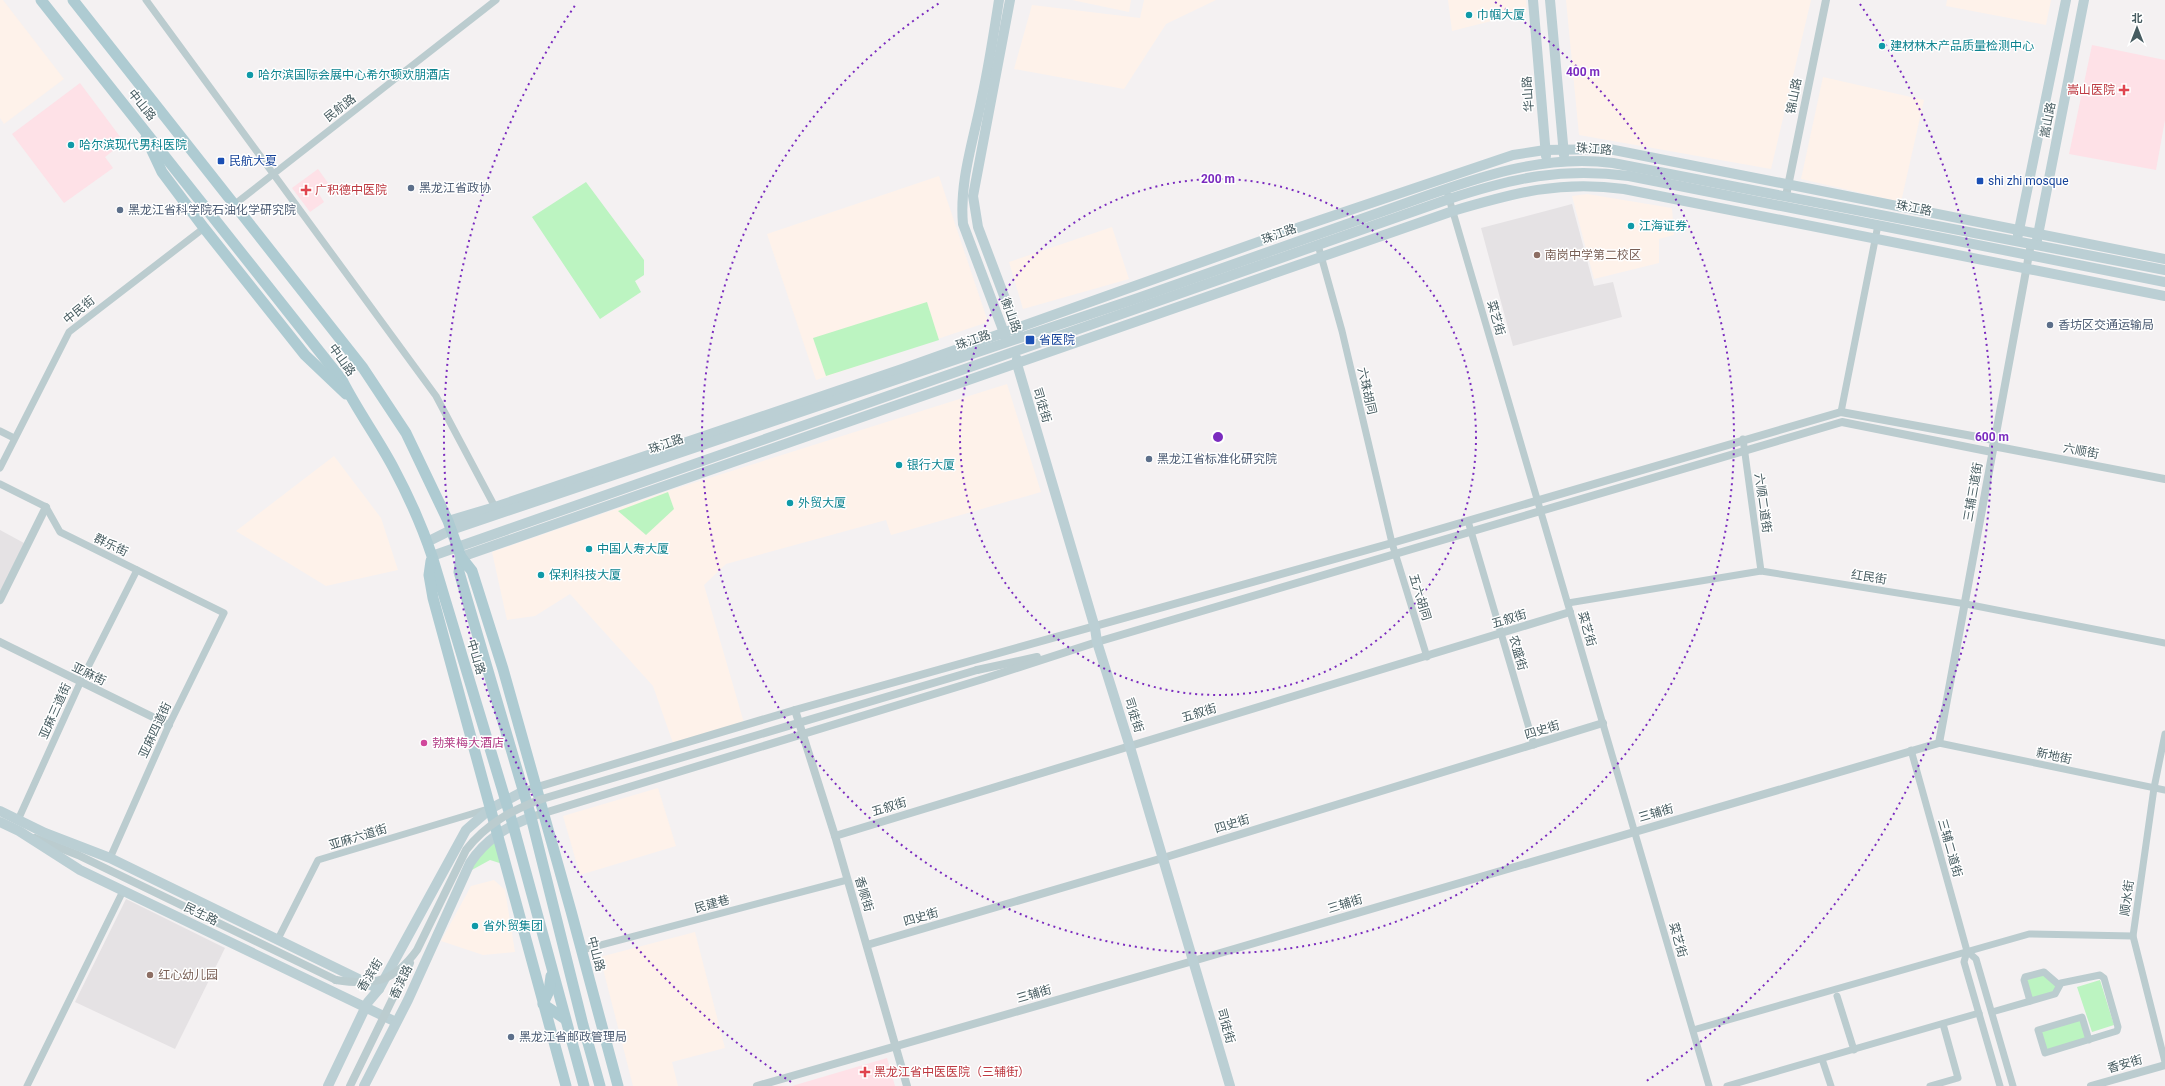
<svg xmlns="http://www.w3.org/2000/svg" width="2165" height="1086" viewBox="0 0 2165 1086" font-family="Roboto,'Noto Sans SC',sans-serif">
<rect width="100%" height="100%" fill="#f4f1f2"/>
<g fill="#fef2ea">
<path d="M0,0h3l61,79 -60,45 -4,-6z"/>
<path d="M1072,0h59l-2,12z"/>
<path d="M1144,0h72l-50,24 -42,65 -110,-20 18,-64 108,13z"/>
<path d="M1448,0h78l1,12 -75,19z"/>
<path d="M1566,0h245l-40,169 -192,-34z"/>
<path d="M1947,0h104l-5,25 -100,-19z"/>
<path d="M1823,77l101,23 -23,102 -100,-23z"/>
<path d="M939,176l49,146 -172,58 -49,-146z"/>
<path d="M1587,194l85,14 2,27 -15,4v24l-65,16 -22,-83z"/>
<path d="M1112,227l17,52 -106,30 -14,-47z"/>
<path d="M1007,384l34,108 -150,43 -5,-15 -160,44 -22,21 40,138 -71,20 -20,-57 -83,-92 -35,22 -28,4 -15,-68 179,-62z"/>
<path d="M334,456l47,62 17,52 -72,16 -90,-55z"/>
<path d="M658,788l18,58 -96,29 -17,-59z"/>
<path d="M494,880l11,10 10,62 -32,3 -42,-14 30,-55z"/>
<path d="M695,932l30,116 -53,14 6,24h-45l-33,-129z"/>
</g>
<g fill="#e5e2e4">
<path d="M1572,204l22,82 19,-4 9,35 -109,29 -32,-118z"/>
<path d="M0,530l24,13 -24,50z"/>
<path d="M126,899l99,49 -50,101 -100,-47z"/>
</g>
<g fill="#fee1e7">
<path d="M2092,45l73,15v60l-9,50 -87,-16z"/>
<path d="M80,83l44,59 -19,15 8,11 -49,35 -52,-69z"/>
<path d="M318,169l10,14 -11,8 7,11 -14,10 -18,-24z"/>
<path d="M887,1058l8,28h-103z"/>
</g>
<g fill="#bcf4c1">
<path d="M586,182l58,78v15l-9,6 6,11 -41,27 -68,-102z"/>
<path d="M927,302l12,38 -113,36 -13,-38z"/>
<path d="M668,492l6,17 -28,26 -28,-24z"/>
<path d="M500,836l9,30 -19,-6 -20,11v-7z"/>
<path d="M2042,972l17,13 -2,7 -27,9 -6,-23z"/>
<path d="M2100,980l14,45 -22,7 -15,-45z"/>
<path d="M2082,1017l7,23 -44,13 -7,-23z"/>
</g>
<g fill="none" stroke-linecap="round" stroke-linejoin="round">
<g stroke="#bbcccf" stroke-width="7">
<path d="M146,0l290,396 59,111"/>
<path d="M1448,195l261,891"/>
<path d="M235,204l261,-204"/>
<path d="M1318,245l24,86 50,212 35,114"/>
<path d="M1841,412l37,-187"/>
<path d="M0,431l14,7"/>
<path d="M1743,439l18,132"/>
<path d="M0,468l69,-136 135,-104"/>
<path d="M0,484l46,23 14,25 164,81 -55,112 -59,133"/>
<path d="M1468,521l66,224"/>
<path d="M1568,603l193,-32 205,33 199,39"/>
<path d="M2165,734l-11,54 -21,148 32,126"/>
<path d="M1939,743l226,47"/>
<path d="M1911,750l56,201 9,8 37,127"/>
<path d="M18,820l62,-137 57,-113"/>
<path d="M278,939l40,-79 170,-51"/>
<path d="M582,950l265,-70"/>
<path d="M1967,951l-3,11 36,124"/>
<path d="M1837,996l17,54"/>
<path d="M2030,1001l-6,-21 1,-3 19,-5 15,13"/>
<path d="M1992,1012l63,-18 6,-11 39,-8 4,3 14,49 -1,4 -72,22 -7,-23 44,-13 7,23"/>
<path d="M1693,1030l336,-96 104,2"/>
<path d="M1822,1059l9,27"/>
<path d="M27,1086l96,-195"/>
<path d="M1727,1086l252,-73"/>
<path d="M1930,1086l28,-8 -15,-54"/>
</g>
<g stroke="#bbcccf" stroke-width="8">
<path d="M1786,196l40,-196"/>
<path d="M1993,446l172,33"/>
<path d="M0,600l46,-93"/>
<path d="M0,642l169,83"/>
<path d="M977,670l60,-13"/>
<path d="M795,710l40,126 72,250"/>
<path d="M524,791l271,-81 597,-167 449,-131 153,28"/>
<path d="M531,817l452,-138 114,-37 745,-220 150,30"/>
<path d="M835,836l735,-224"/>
<path d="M35,838l43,17 258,125"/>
<path d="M867,945l296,-87 440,-135"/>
<path d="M757,1086l436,-125 746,-218 91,-494"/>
<path d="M2091,1086l74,-21"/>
</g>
<g stroke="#bbcfd4" stroke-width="10">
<path d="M999,0c-5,32 -10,65 -17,97 -8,42 -23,84 -19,127l43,114"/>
<path d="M1010,0l-37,196 5,31 40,106"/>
<path d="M1533,0l13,156"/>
<path d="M1550,0l14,155"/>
<path d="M2018,235l48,-235"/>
<path d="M2037,240l47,-240"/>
<path d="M1017,359v5l78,264 2,14 33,105 100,339"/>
<path d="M448,521l47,-14 407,-138 398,-142 213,-72 32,-5 64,-1 556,110"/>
<path d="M427,542l24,-12c230,-76 459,-154 687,-232 81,-28 162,-58 243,-86 75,-26 152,-60 232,-49l552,107"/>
<path d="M432,556l1017,-357c64,-21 113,-32 180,-23l536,106"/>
<path d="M461,557l992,-346c61,-18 107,-31 171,-22l541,107"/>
<path d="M0,811l45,22 65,25 269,131"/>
<path d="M0,822l19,9 61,39 316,152"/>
<path d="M328,1086l40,-84 11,-13 87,-159 24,-21 34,-18"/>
<path d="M364,1086l44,-86 62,-137c15,-23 36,-36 61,-46"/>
</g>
<g stroke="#aecbd2" stroke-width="11">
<path d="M41,0l301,380c15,30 35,57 51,87 15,28 29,59 39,89l81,269 71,261"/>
<path d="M73,0l290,368 43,65 42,88 13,36 -2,15 72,245 52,208 17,61"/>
<path d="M146,138l16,34 42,56 101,127 41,39"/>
<path d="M461,557l11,14 31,98 68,242 47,175"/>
<path d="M431,561l-2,14 4,23 133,488"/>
<path d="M551,976l-2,15 -6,13 22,15"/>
</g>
<g stroke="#bbcccf" stroke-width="8">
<path d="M336,980c38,6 58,2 81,-30l49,-100c20,-26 46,-40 76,-51l435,-129"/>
<path d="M350,1086l60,-123"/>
</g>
</g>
<g fill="none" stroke="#7b2cbf" stroke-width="2" stroke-dasharray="2 4">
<circle cx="1218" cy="437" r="258"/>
<path d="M1495 2A516 516 0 1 1 941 2"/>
<path d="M791 1082A774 774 0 0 1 576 4M1860 4A774 774 0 0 1 1645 1082"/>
</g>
<g fill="#0f9aa8" stroke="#fff" stroke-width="1.5">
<circle cx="1469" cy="15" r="4"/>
<circle cx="1882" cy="46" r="4"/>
<circle cx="250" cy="75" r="4"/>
<circle cx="71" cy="145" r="4"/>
<circle cx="1631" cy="226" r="4"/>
<circle cx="899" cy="465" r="4"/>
<circle cx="790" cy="503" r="4"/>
<circle cx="589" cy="549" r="4"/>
<circle cx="541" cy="575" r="4"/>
<circle cx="475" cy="926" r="4"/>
</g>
<g fill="#e0444e" stroke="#fff" stroke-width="1.5">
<path d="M2122 84h4v4h4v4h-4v4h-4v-4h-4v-4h4z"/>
<path d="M304 184h4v4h4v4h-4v4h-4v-4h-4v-4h4z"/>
<path d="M863 1066h4v4h4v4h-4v4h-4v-4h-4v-4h4z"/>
</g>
<g fill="#1a4fb4" stroke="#fff" stroke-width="1.5">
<rect x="217" y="157" width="8" height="8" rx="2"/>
<rect x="1976" y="177" width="8" height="8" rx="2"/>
<rect x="1025" y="335" width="10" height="10" rx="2"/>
</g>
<g fill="#5c6f8a" stroke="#fff" stroke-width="1.5">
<circle cx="411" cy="188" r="4"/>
<circle cx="120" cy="210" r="4"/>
<circle cx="2050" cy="325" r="4"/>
<circle cx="1149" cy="459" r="4"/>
<circle cx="511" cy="1037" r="4"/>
</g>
<g fill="#8d6e63" stroke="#fff" stroke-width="1.5">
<circle cx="1537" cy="255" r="4"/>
<circle cx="150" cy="975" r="4"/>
</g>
<circle fill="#d1479c" stroke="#fff" stroke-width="1.5" cx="424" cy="743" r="4"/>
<g text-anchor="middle" stroke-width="3" stroke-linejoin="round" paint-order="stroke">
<g font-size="12" fill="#0d838f" stroke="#fff" text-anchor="start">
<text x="1477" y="19">巾帼大厦</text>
<text x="1890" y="50">建材林木产品质量检测中心</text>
<text x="258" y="79">哈尔滨国际会展中心希尔顿欢朋酒店</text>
<text x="79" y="149">哈尔滨现代男科医院</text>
<text x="1639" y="230">江海证券</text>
<text x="907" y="469">银行大厦</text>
<text x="798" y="507">外贸大厦</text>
<text x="597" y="553">中国人寿大厦</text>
<text x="549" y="579">保利科技大厦</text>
<text x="483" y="930">省外贸集团</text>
</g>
<g font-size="12" fill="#be3a42" stroke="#fff" text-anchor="start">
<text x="2115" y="94" text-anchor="end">嵩山医院</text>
<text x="315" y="194">广积德中医院</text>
<text x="874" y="1076">黑龙江省中医医院（三辅街）</text>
</g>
<g font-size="12" fill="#475c61" stroke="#fff">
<text transform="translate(1528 94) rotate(-94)" y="4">华山路</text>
<text transform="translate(1794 96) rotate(-79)" y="4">锦山路</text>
<text transform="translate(142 105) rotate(51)" y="4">中山路</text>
<text transform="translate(340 108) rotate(-38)" y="4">民航路</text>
<text transform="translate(2048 120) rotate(-79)" y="4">嵩山路</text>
<text transform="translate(1594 149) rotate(4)" y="4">珠江路</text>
<text transform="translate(1914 208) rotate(11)" y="4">珠江路</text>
<text transform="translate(1279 234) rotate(-20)" y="4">珠江路</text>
<text transform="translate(79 310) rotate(-39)" y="4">中民街</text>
<text transform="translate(1011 315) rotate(70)" y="4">衡山路</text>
<text transform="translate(1496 318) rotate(74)" y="4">菜艺街</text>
<text transform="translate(973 340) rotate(-19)" y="4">珠江路</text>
<text transform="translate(342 360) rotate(54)" y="4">中山路</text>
<text transform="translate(1367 391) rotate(77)" y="4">六珠胡同</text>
<text transform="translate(1042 405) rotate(73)" y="4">司徒街</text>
<text transform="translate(666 444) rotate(-19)" y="4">珠江路</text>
<text transform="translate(2081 451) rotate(11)" y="4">六顺街</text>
<text transform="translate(1973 492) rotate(-80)" y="4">三辅三道街</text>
<text transform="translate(1763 503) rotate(82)" y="4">六顺二道街</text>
<text transform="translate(111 545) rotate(26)" y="4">群乐街</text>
<text transform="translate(1869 577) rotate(9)" y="4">红民街</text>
<text transform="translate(1420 597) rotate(73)" y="4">五六胡同</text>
<text transform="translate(1509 619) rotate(-17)" y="4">五叙街</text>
<text transform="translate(1587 629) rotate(74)" y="4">菜艺街</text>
<text transform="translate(1518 653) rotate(74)" y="4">农盛街</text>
<text transform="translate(476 657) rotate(73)" y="4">中山路</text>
<text transform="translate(89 674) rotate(26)" y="4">亚麻街</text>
<text transform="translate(55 711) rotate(-66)" y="4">亚麻三道街</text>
<text transform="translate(1199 713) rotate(-17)" y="4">五叙街</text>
<text transform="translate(1134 715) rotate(72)" y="4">司徒街</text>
<text transform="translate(155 730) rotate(-65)" y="4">亚麻四道街</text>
<text transform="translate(1542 730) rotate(-17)" y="4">四史街</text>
<text transform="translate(2054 756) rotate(12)" y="4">新地街</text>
<text transform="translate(889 807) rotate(-17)" y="4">五叙街</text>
<text transform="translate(1656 813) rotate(-16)" y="4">三辅街</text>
<text transform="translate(1232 824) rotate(-17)" y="4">四史街</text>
<text transform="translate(358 837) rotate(-17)" y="4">亚麻六道街</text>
<text transform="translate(1950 848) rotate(74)" y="4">三辅二道街</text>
<text transform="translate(864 894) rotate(73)" y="4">香顺街</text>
<text transform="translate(2127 898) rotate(-82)" y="4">顺水街</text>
<text transform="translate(712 904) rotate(-15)" y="4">民建巷</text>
<text transform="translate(1345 904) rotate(-17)" y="4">三辅街</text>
<text transform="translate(201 914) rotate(26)" y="4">民生路</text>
<text transform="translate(921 917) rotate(-16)" y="4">四史街</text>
<text transform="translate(1678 940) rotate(74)" y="4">菜艺街</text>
<text transform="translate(596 954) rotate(75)" y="4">中山路</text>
<text transform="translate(370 975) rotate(-58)" y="4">香滨街</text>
<text transform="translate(401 982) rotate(-65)" y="4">香滨路</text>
<text transform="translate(1034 994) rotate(-16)" y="4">三辅街</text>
<text transform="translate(1226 1026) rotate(74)" y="4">司徒街</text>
<text transform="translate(2125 1064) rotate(-16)" y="4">香安街</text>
</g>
<g font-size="12" fill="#164399" stroke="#fff" text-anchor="start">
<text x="229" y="165">民航大夏</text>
<text x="1988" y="185">shi zhi mosque</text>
<text x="1039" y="344">省医院</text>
</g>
<g font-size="12" fill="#4e5e75" stroke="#fff" text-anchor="start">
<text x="419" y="192">黑龙江省政协</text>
<text x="128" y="214">黑龙江省科学院石油化学研究院</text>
<text x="2058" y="329">香坊区交通运输局</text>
<text x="1157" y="463">黑龙江省标准化研究院</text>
<text x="519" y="1041">黑龙江省邮政管理局</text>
</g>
<g font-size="12" fill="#785e54" stroke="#fff" text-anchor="start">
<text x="1545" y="259">南岗中学第二校区</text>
<text x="158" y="979">红心幼儿园</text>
</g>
<g font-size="12" fill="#b23c85" stroke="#fff" text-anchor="start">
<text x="432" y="747">勃莱梅大酒店</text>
</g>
</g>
<circle cx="1218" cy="437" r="6" fill="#7b2cbf" stroke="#fff" stroke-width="2"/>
<g font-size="12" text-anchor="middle" font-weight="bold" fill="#7b2cbf" stroke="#fff" stroke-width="3" stroke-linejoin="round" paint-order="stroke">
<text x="1583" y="76">400 m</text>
<text x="1218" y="183">200 m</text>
<text x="1992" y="441">600 m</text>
</g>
<g transform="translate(2137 28)" stroke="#ffffff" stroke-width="3" paint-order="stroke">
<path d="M0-3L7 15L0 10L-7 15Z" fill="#475c61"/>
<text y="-6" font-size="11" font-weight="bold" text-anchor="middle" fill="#475c61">北</text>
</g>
</svg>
